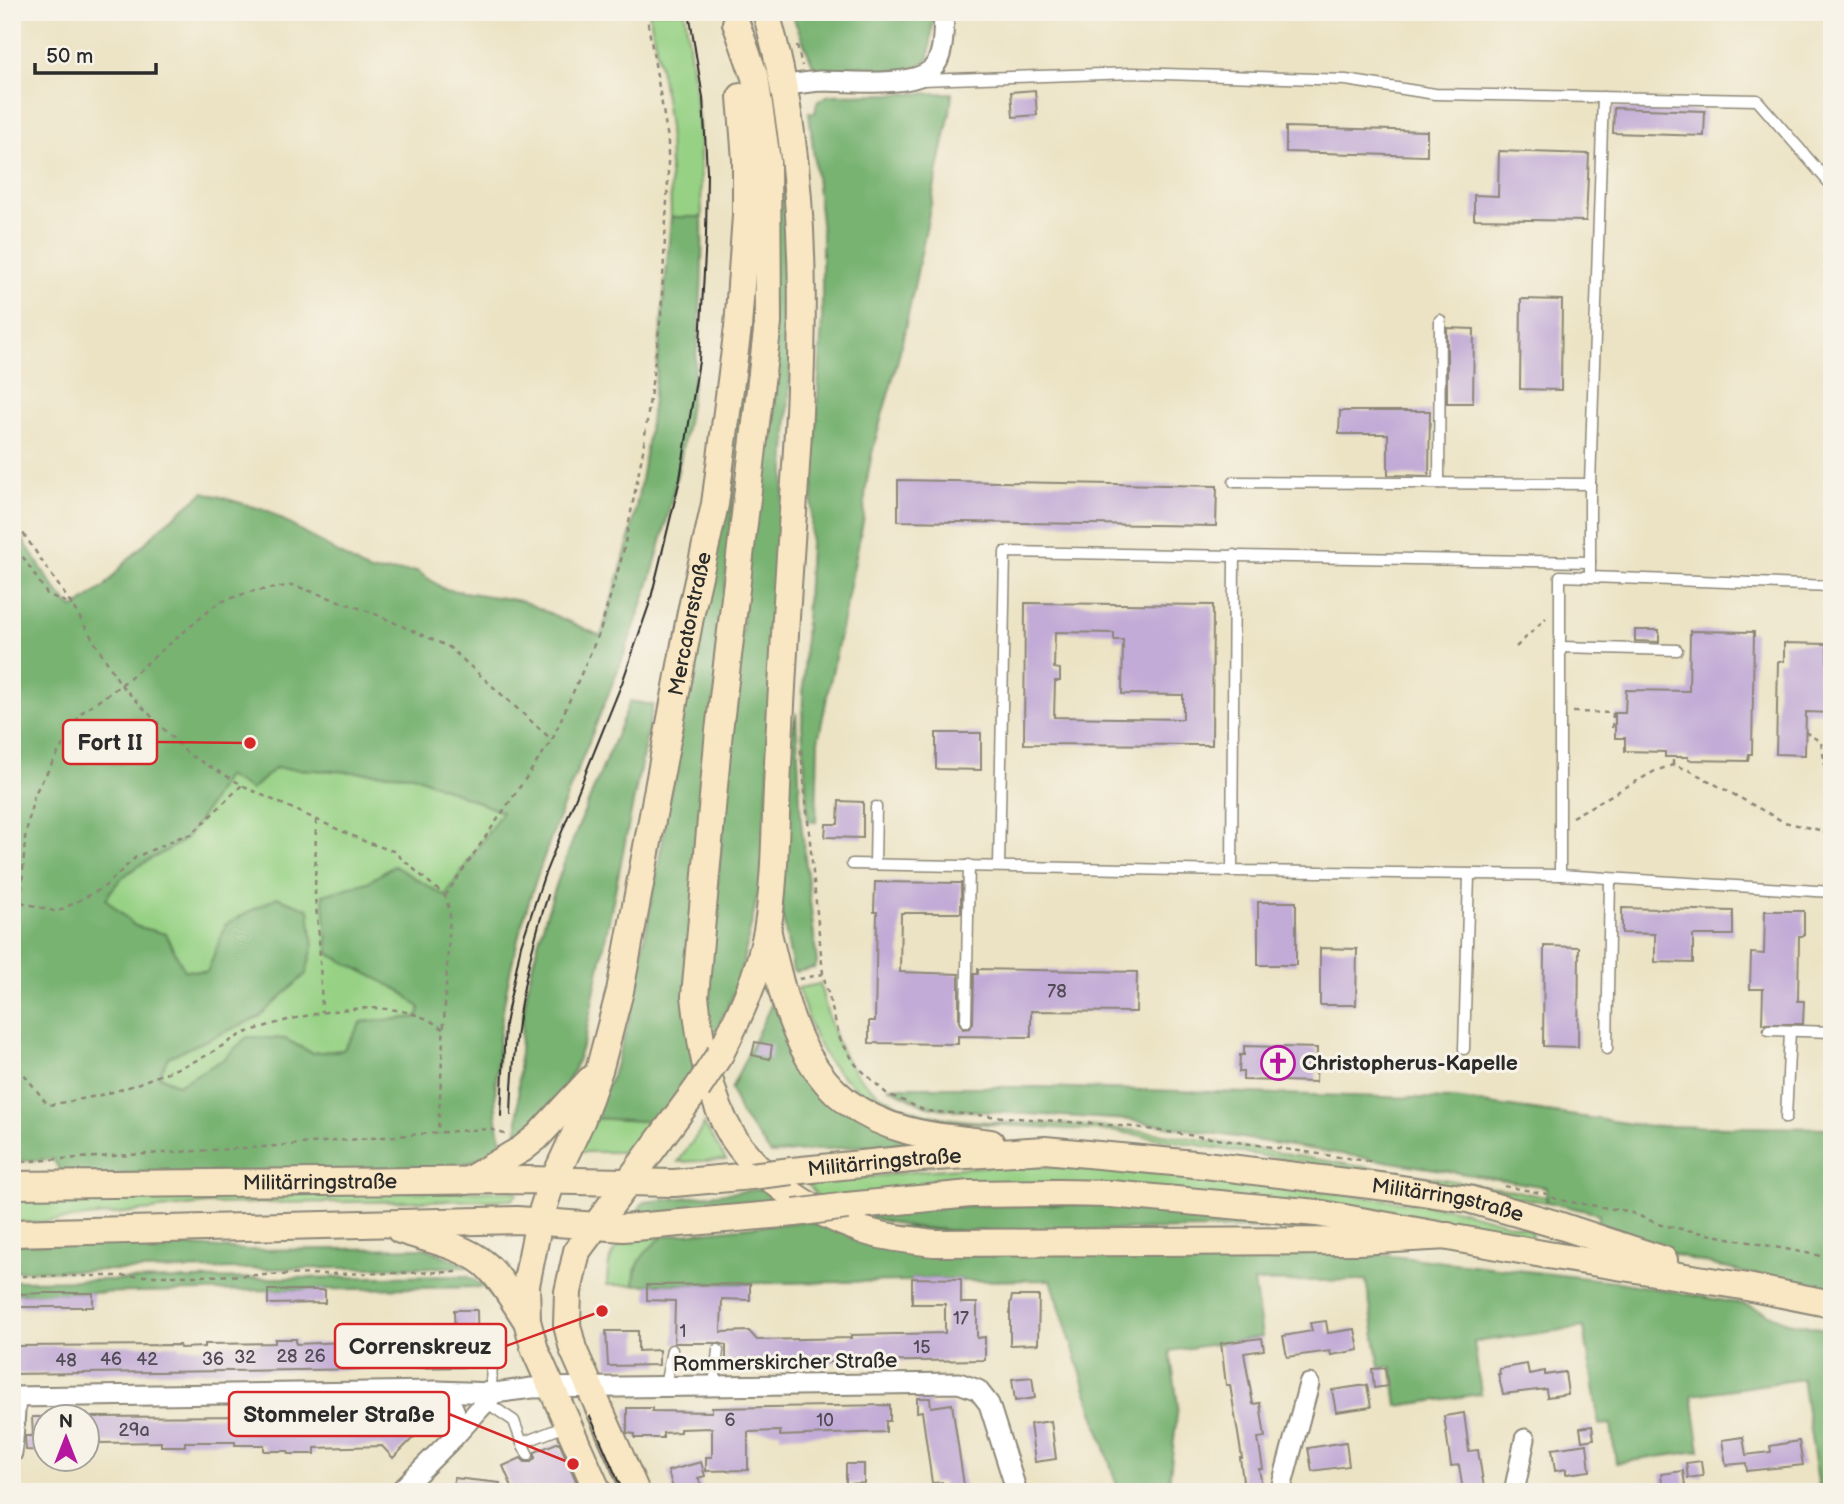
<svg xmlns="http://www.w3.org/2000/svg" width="1844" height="1504" viewBox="0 0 1844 1504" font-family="'Balsamiq Sans',sans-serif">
<rect width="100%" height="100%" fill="#f7f3e8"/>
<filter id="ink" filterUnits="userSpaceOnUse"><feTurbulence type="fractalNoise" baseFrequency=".0143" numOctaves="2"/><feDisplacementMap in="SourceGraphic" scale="14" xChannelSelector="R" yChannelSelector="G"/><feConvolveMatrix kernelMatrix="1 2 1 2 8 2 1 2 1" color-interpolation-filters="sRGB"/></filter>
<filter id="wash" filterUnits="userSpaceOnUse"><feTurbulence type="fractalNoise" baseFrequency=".00686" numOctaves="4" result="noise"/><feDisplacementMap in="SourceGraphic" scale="28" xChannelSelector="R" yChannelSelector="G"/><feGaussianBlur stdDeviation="1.57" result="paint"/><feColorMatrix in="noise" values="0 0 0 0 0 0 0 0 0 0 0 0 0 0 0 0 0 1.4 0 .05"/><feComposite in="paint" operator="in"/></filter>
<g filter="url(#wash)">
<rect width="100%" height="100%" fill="#ece3c4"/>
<g fill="#96d184" stroke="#607e58" stroke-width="2">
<path d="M649,12h36l14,114 3,91h-31l-2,-90 -6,-44z"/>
<path d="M275,768l138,7 89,37 -57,84 -51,-30 -26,16 -45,14 78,95 19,17 -2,9 -56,5 -19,28 -31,3 -27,-14 -38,-2 -23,22 -46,26 -19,-10 9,-18 91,-40 -52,-45 -23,-2 -18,-36 -31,-8 -30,-27c20,-34 48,-38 78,-58 12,-9 34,-51 43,-65z"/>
<path d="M820,984c10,45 23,91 67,115 50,27 111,23 166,25 28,1 57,4 85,7 61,6 122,20 183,29 75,13 150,22 225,37l1,5 -428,-70 -181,-11 -41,-10 -31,-15 -23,-19 -15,-16 -14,-25 -16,-48z"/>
<path d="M591,1118l72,4 -24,30h-62z"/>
<path d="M704,1124l22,36 -48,2 26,-37z"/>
<path d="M1006,1165l99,4 114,9 231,30 79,21 3,7 -4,5 -115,-26 -52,-7 -542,-9 -11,-15 122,-14z"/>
<path d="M515,1191l2,3 -5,6 -306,4 -174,19 -20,-1v-28z"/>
<path d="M664,1236l-29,34 -1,15h-27c1,-47 15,-43 57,-49z"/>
</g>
<g fill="#78b372" stroke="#526f4e" stroke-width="2" fill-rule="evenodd">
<path d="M791,12h143l-5,46 -17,12h-97z"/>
<path d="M772,72l8,38 14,196 -31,565 -25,114 -26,55 -6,-39 62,-640 -6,-287z"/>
<path d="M952,93l-2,20c-18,81 -32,162 -51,242 -13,54 -35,106 -35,162l-46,224 -2,81 -8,-1 -6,-95 3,-86 17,-321v-87l-13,-120 6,1 2,-11 12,-7z"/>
<path d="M671,217h31c3,119 -15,236 -48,350 -48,161 -144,318 -156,487 -3,35 -6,60 6,93l-32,15 -41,8 -369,5 -9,-16 -41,3v-640c12,18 47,79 62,86l31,-22 18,-21 38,-38 43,-35 64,19 102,61 47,-1 27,18 78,12 79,35c13,-44 28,-89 36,-134 18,-94 26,-190 34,-285zM275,768l138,7 89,37 -57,84 -51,-30 -26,16 -45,13 6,59 72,37 19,17 -2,9 -56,5 -19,28 -31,3 -27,-14 -38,-2 -23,22 -46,26 -19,-9 9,-19 91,-40 47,-43 7,-27 -4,-38 -32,-12 -51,27 -19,48 -23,-2 -18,-36 -31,-8 -29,-27c19,-34 48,-38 77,-59 12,-8 34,-49 43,-64l25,14z"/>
<path d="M752,311l-40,409 -17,352 -32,50 -72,-4 21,-42 16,-51 29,-153z"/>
<path d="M630,701l23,4 -68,333 -12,34 -10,18 -43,46 -2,-7c0,-50 1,-99 11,-148 20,-97 65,-189 101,-280z"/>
<path d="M796,713l5,108 16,142 -3,5 -18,4 -3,-1 -12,-63 7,-160z"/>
<path d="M772,1003l43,78 130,62 -82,3 -92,8 -31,-41 -9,-24z"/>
<path d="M888,1087h150l416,12 193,27 185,2v164c-81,-16 -160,-36 -237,-62l4,-16 -52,-12 -1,-15 -416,-67 -187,-11 -19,-4z"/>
<path d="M771,1188l10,15 -141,12 -2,-5 6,-8z"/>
<path d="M1106,1204l252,24 -395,3 -53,-4 -39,-9v-3l79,-9z"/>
<path d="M808,1221l10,3 547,29 248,28 135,24 39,17 45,8v162l-2,-4 -11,1 -17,-110 -110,16 8,56 -84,12 -5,-39 -12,1 -15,-98 -110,15 7,52 -84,12 -5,-39 -12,1 -14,-88 -112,2 8,55 -92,14 8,54 -10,87h-49l-68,-212 -90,1v-2l-48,-1 -1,3 -278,4c1,-23 11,-35 30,-49z"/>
<path d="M153,1243l94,7 179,-2 44,19 -458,4v-27z"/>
<path d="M467,1276l19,11 -474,7v-13z"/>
</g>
<g id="blocks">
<g fill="#c2abd6" fill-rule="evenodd">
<path d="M1035,90l2,25 -24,2 -2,-25z"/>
<path d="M1614,108l91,3 -1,25 -91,-3z"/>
<path d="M1286,127l141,4v25l-141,-4z"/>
<path d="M1499,151l90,3 -3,67 -112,-2v-24l24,1z"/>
<path d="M1521,299l41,1 -1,90 -41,-1z"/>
<path d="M1447,328l27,1 -1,74h-26z"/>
<path d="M1340,411h90l-1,65 -41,-1v-41h-49z"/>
<path d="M898,480l319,6 -1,40 -318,-5z"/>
<path d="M1025,603l188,2 -1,140 -188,-1zM1055,632l59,1v7h9l-1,54 61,1v24l-129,-2 1,-36h5v-12l-6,-1z"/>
<path d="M1635,630h24v12l-24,-1z"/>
<path d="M1690,631l64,1 -2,122h-3l-1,7 -60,-1v-3h-23v-5l-40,-1v-13h-10v-25h10l1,-23 63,1z"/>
<path d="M1784,643l43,1v18h5v51l-26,-1 -1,43 -29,-1 2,-93h6z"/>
<path d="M936,733h45v37l-45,-1z"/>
<path d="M839,801l24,1v36l-38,-1 1,-13h12z"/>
<path d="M875,882l86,1v30h-60l-1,59 59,2v48l4,7 7,-1 3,-5 1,-49h4v-5l159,3 -1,40 -105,-1v26l-73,-1v8l-89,-1v-22h6l2,-109h-3z"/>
<rect x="1258" y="902" width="38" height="63"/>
<path d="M1622,908l111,3v24h-40v28l-38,-1v-28l-33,-1z"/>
<path d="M1765,911h39v25h-5l-1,65h6l-1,23h-41l1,-35h-13l1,-36 13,1z"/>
<path d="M1544,946l35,1 -1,100 -35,-1z"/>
<path d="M1320,948l37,1 -1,56h-36z"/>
<path d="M755,1042l17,3 -2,14 -18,-4z"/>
<path d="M1244,1046l73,2 -1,34 -73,-2v-8h-4l1,-17h4z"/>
<path d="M912,1278l49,1v24h16v35l8,-1v23l-259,4v-19l-8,-2h-44l1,-42 -28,-1v-15l103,-1v16l-28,-1 -1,33 28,-1 8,9 94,-2v-3l94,-2v-29h-33z"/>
<path d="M268,1290h57v13l-57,1z"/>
<path d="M44,1293h49v14h-74l-1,-13z"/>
<path d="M1012,1296h27l-1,48 -28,1v-40z"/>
<path d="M454,1310h23l1,57 -76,1v-14h10v-11h43z"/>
<path d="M1326,1321l2,12 27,-4 4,21 -28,5 -1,-4 -43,6 -4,-21 29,-5 -2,-8z"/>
<path d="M606,1331h32v20l21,-1v15l-51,1z"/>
<path d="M370,1337l1,32 -359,5v-28l167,-1 1,3 25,-1v-3l70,-1v-4h21v5l50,-2v-4z"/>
<path d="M1262,1338l2,12 -20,3 9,51 7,-1 5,34 -7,1 5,31h-4l3,17 -18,3 -4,-31h2l-12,-73h-4l-5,-42z"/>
<path d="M1527,1364l2,10 16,-3v4l20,-3 3,22 -21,3 -1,-8 -43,5 -5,-20h2l-1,-5z"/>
<path d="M1385,1368l3,18 -14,2 -2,-19z"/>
<path d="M1032,1377l3,21 -20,3 -3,-22z"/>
<path d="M1367,1385l4,22 -35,5 -4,-22z"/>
<path d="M917,1398h13l1,9 21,-3 13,88h-21l-2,-10 -10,1 -10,-72 -5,1z"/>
<path d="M402,1405l12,12 2,-2 10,10 -33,33 -11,-12 -67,2v6h-26l-1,-3h-24v-6h-29v-3h-50v4h-24v-4l-61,1v-3l-12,-1v-22l183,-1 124,-4z"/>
<path d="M890,1405v16h-4v11l-106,4v-5l-32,1v38l-42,1v-14h6v-29l-32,1v3l-17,1v5h-28v-4l-8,-1v-25h25v3l60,1v-4z"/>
<path d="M1464,1413l5,38 9,-1 6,38 -21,3 -4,-26 -8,1 -7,-50z"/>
<path d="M32,1417h14v34l-20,-1 -1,-14h8z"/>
<path d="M1051,1421l5,38 -21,3 -5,-38z"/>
<path d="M1592,1426l2,13 -12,2 -2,-13z"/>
<path d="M1743,1437l3,18 25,-3 -1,-6 29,-5 4,24 -56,6 -1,-8 -20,2 -4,-25z"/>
<path d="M559,1442l18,41 -20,9h-43l-11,-26 18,-8 4,4h6l4,-4v-6z"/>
<path d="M1346,1442l3,24 -37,5 -4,-23z"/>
<path d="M1587,1444l3,27 -24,3v-5l-11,2 -3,-22z"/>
<path d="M1701,1461l2,15 -15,2 -2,-15z"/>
<path d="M701,1462l4,14 -7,2 6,14h-30l-6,-21z"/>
<path d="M846,1464h18v19l-18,1z"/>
<path d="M1683,1471l3,21h-23l-2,-18z"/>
<path d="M454,1478l46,5 -1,9h-46z"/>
</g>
</g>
</g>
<g filter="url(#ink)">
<use href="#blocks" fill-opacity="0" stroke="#8c8778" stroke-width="2"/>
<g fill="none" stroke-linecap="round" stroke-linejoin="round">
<g stroke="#8c8778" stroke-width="13">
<g id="lane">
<path d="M921,80l212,-7 213,7 89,14 322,6 75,86"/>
<path d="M1234,482l356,2v93l242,9"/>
<path d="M1439,483l1,-163"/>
<path d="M1590,484l13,-387"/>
<path d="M1234,555l-2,316 328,4v-299l30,1"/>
<path d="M1560,647l117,3"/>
<path d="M852,864l380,7"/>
<path d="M875,864l1,-57"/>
<path d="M999,866l6,-314 585,10"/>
<path d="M1560,875l272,17"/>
<path d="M966,1022l3,-157"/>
<path d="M1769,1030l63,2"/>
<path d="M1464,1049l5,-174"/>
<path d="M1607,1049l3,-170"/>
<path d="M1786,1118l4,-87"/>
<path d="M488,1330l4,24 -1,39"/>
<path d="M665,1386l7,-36"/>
<path d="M714,1386l4,-36"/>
<path d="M486,1402l28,19 8,22"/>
<path d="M528,1455l-6,-12 46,-18"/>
</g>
</g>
<g stroke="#8c8778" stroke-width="23">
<g id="street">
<path d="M784,85c12,-1 25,-3 37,-4 27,0 91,7 111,-12 13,-12 11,-40 12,-57"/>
<path d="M437,1391c20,14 22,25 16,47"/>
<path d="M12,1397l425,-6 57,2 38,-5 427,-5 19,7 11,14 28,88"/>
<path d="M12,1453l4,-56"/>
<path d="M399,1492l54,-54 41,-45"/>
<path d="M1280,1492l29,-108"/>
<path d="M1514,1492l11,-53"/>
</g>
</g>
<g stroke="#8c8778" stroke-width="30">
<g id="secondary">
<path d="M736,23l19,54 12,84 1,162 -49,408 -24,265c5,43 11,85 29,125 26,54 87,91 141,110 22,7 46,9 69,12l424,-2 90,-5"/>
<path d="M768,933c21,90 38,170 138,197 27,8 57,9 85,13"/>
<path d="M720,1054c20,-39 39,-80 47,-123 8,-47 8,-96 10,-143 2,-51 5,-102 8,-154 12,-207 39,-419 -19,-622"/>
<path id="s1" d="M792,1171l129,-13 124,-8 160,15 190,23 73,11 87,25 109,36"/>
<path d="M467,1181l55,-32 15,-12 53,-57"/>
<path id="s2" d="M12,1185l515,-5 147,3 77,-7"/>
<path d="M847,1206l123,-12 88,-1 53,1 206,19 231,42 194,31 90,18"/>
<path d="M400,1230c27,9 62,15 85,34 17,15 29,38 42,57"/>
<path d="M12,1233l505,-13 106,8 172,-15"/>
<path id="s3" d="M598,1492l-63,-142 -8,-29 -1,-36 13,-64 10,-31 33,-71 18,-52 20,-76 71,-379 24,-108 23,-177 8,-111v-56l-5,-63"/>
<path d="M636,1492l-63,-143 -6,-24 1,-33 9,-41 120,-162"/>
</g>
</g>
<g stroke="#8c8778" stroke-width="2.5" stroke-dasharray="5 5" stroke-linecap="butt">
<path d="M797,45l5,21"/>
<path d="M12,517l60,88 49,80 67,69 63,36 115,52 27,9 52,45 5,16 -12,221"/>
<path d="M12,540l35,54 25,11"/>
<path d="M1516,647l30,-29"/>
<path d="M1573,712l40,1 -1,16"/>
<path d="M1805,732l16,10 10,56 -7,33 5,17 3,28"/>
<path d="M801,750l22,224 17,65 16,26 30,28 40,18 208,16 240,35"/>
<path d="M1673,765v-8"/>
<path d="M1572,817l83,-46 18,-6 16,5 95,52 40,9"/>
<path d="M316,820l-1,77 4,39 3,76"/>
<path d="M445,896l107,-156 48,-109 23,-78 20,-102 18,-136 7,-133v-43l-22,-127"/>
<path d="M21,902l36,10 46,-24 33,-31 49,-22h6l51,-50"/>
<path d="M799,979l24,-5"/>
<path d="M12,1059l1,-121 8,-36 4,-64 9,-43 47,-82 40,-28 97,-82 31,-11 44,-7 80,28 76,34 103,93"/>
<path d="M12,1059l36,46c30,-5 60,-10 89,-21 21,-9 44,-16 64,-26 16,-7 30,-20 47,-26 53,-18 149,-42 196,-2"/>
<path d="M12,1162l251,-15 206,-17 21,-1 17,6"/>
<path d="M1504,1186l43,8 11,6 69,11 34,14 171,33"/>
<path d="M12,1276h185l261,-4"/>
</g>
<use href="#lane" stroke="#fff" stroke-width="10"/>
<use href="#street" stroke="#fff" stroke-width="19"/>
<use href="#secondary" stroke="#f9e7c3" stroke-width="26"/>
<g stroke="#2b2b2b" stroke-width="2">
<path d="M511,1115c2,-80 12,-144 37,-220"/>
<path d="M501,1116l4,-92 16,-79 23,-69 78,-193 28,-81 30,-123 19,-118 7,-125 1,-65 -4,-73 -14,-86"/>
<path d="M590,1416l33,76"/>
</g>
<g stroke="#8c8778" stroke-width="30" stroke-linecap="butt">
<g id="secondary-bridge">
<path d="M697,1089l23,-35"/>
<path d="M751,1176l41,-5"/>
<path d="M795,1213l52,-7"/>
</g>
</g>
<use href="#secondary-bridge" stroke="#f9e7c3" stroke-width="26"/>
</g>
</g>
<defs>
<g id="church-ring" transform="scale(1.75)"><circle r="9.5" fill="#f7f3e8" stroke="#b5179e" stroke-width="1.5"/><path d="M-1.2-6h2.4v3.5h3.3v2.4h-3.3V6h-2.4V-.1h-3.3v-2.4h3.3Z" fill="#b5179e"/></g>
</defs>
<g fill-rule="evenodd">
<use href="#church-ring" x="1278" y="1063"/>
</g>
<g text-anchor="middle" stroke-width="6" stroke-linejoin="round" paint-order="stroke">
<g font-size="18" fill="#514b56">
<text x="1057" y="997">78</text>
<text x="961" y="1324">17</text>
<text x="683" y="1337">1</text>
<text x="922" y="1353">15</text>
<text x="287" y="1362">28</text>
<text x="315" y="1362">26</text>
<text x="245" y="1363">32</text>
<text x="111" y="1365">46</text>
<text x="147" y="1365">42</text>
<text x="213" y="1365">36</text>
<text x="66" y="1366">48</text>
<text x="730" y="1426">6</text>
<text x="825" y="1426">10</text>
<text x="134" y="1436">29a</text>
</g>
<g font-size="21" fill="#2b2b2b" stroke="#f7f3e8">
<text dy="7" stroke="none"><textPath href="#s3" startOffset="905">Mercatorstraße</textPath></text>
<text dy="7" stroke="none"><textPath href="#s1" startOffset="93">Militärringstraße</textPath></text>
<text dy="7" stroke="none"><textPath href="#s2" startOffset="308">Militärringstraße</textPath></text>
<text dy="7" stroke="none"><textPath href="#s1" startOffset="660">Militärringstraße</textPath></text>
<text transform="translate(785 1362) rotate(-1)" y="7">Rommerskircher Straße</text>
</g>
<g font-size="21" font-weight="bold" fill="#2b2b2b" stroke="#f7f3e8" text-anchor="start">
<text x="1302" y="1070">Christopherus-Kapelle</text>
</g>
</g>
<path fill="none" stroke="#d62828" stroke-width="2.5" d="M250 743L157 742M602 1311L506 1346M573 1464L449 1414"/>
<g fill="#d62828" stroke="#f7f3e8" stroke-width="2.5">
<circle cx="250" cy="743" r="7"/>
<circle cx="602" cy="1311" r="7"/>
<circle cx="573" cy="1464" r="7"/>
</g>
<g fill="#f7f3e8" stroke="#d62828" stroke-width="2.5">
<rect x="63" y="720" width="94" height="44" rx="7"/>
<rect x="335" y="1324" width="171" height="44" rx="7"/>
<rect x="229" y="1392" width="220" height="44" rx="7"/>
</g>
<g font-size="23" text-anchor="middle" font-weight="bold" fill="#2b2b2b">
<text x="110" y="750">Fort II</text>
<text x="420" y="1354">Correnskreuz</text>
<text x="339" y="1422">Stommeler Straße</text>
</g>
<rect width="1844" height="1504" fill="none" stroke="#f7f3e8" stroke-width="42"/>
<g transform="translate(66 1438)"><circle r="33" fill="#f7f3e8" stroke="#a5a39c" stroke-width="2"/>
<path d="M0-5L12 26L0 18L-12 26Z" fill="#b5179e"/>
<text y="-10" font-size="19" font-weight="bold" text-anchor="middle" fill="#2b2b2b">N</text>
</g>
<path d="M35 63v10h121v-10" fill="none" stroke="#2b2b2b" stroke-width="3.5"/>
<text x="46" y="63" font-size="21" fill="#2b2b2b" stroke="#f7f3e8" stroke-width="5" paint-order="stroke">50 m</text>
</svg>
